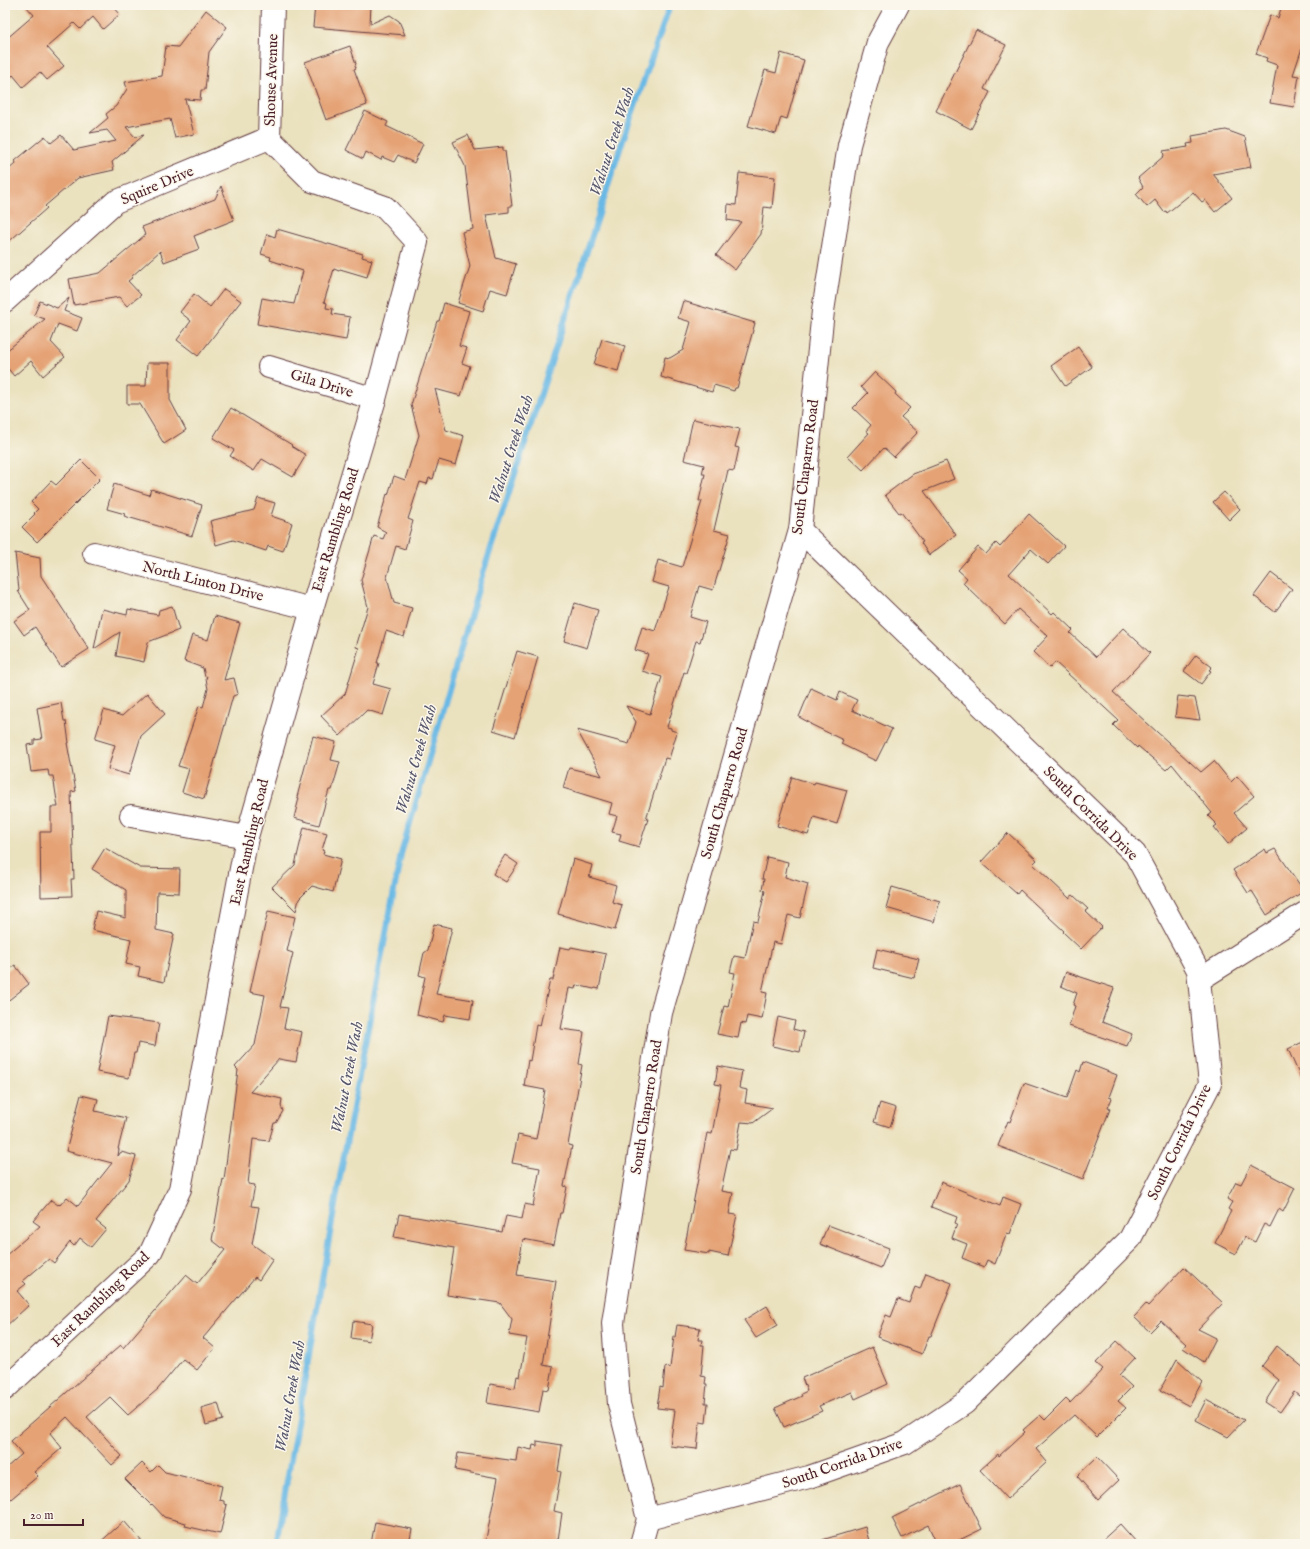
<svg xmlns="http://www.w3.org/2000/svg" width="1310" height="1549" viewBox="0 0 1310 1549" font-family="'IM FELL English',serif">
<rect width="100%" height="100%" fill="#fbf7ec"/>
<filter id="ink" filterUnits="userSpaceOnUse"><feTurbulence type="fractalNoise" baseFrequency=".025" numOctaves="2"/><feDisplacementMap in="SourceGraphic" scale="8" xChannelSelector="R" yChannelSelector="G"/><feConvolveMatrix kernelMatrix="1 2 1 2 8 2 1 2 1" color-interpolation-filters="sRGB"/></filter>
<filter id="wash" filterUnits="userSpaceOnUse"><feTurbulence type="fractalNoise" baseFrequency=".012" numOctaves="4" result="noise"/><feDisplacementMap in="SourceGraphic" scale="16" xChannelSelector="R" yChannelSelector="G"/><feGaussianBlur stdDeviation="0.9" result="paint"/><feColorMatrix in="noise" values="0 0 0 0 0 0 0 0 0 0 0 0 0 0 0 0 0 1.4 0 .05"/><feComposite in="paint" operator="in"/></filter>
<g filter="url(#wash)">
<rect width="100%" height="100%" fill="#eae1be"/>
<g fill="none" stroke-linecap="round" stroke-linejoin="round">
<path stroke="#6ab9e5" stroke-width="6" d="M276,1544l63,-362 62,-328 81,-278 139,-430 49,-141"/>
</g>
<g id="blocks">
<g fill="#e5a275">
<path d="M25,5h87l8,9 -17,15 -10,-12 -13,12 -6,-6 -27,24 17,19 -17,14 -7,-8 -17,15 -10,-12 -8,8v-43l29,-25z"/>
<path d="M315,5h56l-1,19 20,-9 9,6 6,14 -92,-8z"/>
<path d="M1282,5h16l7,3v31l-12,36 6,1 -5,31 -24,-4 7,-38 -11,-4 1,-3 -11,-4 14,-39 8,3z"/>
<path d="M206,10l21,17 -18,25 -4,38h-4l-1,10 -15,-1 9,35 -19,4 -5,-19 -44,8 9,10 9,-2 -32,27 2,8 -36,8 -33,28 2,2 -42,37v-72l11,-10 -1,-2 30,-25 6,7 10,-8 13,15 42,-9 -9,-11 -17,3 18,-15 -2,-4 10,-8 11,-17 -2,-7 37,-6 4,-30 12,1z"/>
<path d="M976,30l30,15 -22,44 6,3 -19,37 -35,-18z"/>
<path d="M350,46l6,18 -1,1 1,3 -2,1 13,36 -41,15 -21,-58z"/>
<path d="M781,53l23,7 -17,59 -6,-2 -5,17 -28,-8 17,-56 11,3z"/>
<path d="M365,111l23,11 -2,4 37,18 -9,19 -16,-8 -4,7 -12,-5 -1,3 -15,-8 -3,7 -17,-9z"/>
<path d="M1226,130l19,7 6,30 -38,7 19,24 -17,14 -10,-12 -3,2 -9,-10 -26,21 -1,-2 -2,1 -9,-12 -8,7 -11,-13 7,-7 -5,-9 26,-22 -1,-5 25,-4 -1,-3 6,-1 -1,-7z"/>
<path d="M468,135l7,15 28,-3v4h2l7,55h-3v6l-23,3 10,43 20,6 -9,30 -17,-5 -7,22 -25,-8 12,-37 -8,-34 11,-3 -8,-63 -12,-24z"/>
<path d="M739,173l36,4 -3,31 -8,-1 -3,27 -26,36 -19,-15 25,-33 -14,-2 1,-16 8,1z"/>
<path d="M221,186l13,34 -40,16 5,13 -35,13 -4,-11 -29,26 1,1 -4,3 13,14 -14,11 -8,-9 -45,8 -5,-26 31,-6 45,-38 -3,-8 73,-28z"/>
<path d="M277,229l86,25 -1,3 10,3 -5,17 -27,-8 -1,2 -5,-2 -10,33 3,1 -1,5 7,1 -1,5 18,3 -4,23 -89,-16 5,-26 32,6 9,-33 -33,-11 1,-3 -10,-3 6,-20 8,3z"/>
<path d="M224,289l17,12 -43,55 -21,-16 14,-19 -11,-9 14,-18 16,13z"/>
<path d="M69,298l-5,13 18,7 -5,13 -19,-7 -7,18 14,15 -22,19 -12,-15 -17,15 -9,-11v-13l40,-33 -11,-4 6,-14 17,7z"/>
<path d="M683,301l72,22 -18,65h-2l-1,3 -20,-6 -2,7 -51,-15 4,-20 5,1 13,-8 8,-28 -13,-4z"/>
<path d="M444,303l25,8 -10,35 8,2 -5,15 8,3 -9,30 -26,-7 11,41 18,6 -8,29 -17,-5 -6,19 -4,-1 -2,6 -7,-2 -12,37 5,2 -8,28 -9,-3 -9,31 7,26 18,5 -8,29 -18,-6 -9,32h2l-6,21 18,5 -8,26 -16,-5 -27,26 -19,-20 24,-22 14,-46 -3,-1 12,-40 -7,-27 13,-44 9,3 3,-7 -9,-5 10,-33 1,1 6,-19 11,4 14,-45 -8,-30 26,-84h2z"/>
<path d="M602,339l23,7 -7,25 -24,-7z"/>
<path d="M1078,347l14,20 -27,19 -14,-20z"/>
<path d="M147,363h23v37l16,30 -22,14 -24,-40h-13v-18h19z"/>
<path d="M875,372l21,20 -1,2 15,14 -9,9 17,15 -24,25 -10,-9 -21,22 -15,-14 21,-23 -3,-2 5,-6 -18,-17 15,-15 -7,-6z"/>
<path d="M231,408l61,37 -1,1 15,9 -13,22 -31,-18 -8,12 -24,-15 4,-6 -21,-12z"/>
<path d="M693,419l47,10 -5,18 4,1 -5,23 -6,-1 -14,60 16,4 -17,56 -14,-4 -9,31 16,5 -6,20 -4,-1 -10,32 -2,-1 -17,55 4,1v2l6,2 -8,27 -4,-1 -8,25 -11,36h2l-9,28 -20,-6 2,-7 -9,-2 5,-16 -8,-2 3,-11 -49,-15 6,-20 33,8 -25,-46 52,14 7,-22 -10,-16 24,8 12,-37 -20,-6 6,-17 -13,-4 7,-23 13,4 14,-44 -17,-5 6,-22 24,7 20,-66h-3l6,-27h-3l2,-9 -20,-5z"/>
<path d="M81,460l19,19 -63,63 -15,-15 13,-13 -1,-1 4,-4 -7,-7 20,-21 5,4z"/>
<path d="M946,461l8,18 -30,12 32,44 -27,20 -8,-12 2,-1 -22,-30 -2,1 -14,-18 28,-21z"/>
<path d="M114,484l35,11 2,-6 51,16 -10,31 -68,-20 1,-2 -18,-5z"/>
<path d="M1224,492l16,17 -11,11 -16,-18z"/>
<path d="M258,498l17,5 -4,13 21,7 -9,28 -15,-5 -2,5 -33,-11 -17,5 -6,-24 44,-11z"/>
<path d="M1029,514l35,32 -16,18 -17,-15 -22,25 43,40 2,-2 19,18 -3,3 26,24 27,-29 27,25 -37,39 88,80 13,-11 17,21 6,-6 17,20 -20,17 13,15 -19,16 -14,-17 3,-2 -9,-9 4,-3 -40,-49 -6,6 -28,-24 -1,2 -24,-23 5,-5 -63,-58 -5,6 -17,-16 15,-16 -30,-27 -13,15 -42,-41 4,-5 -9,-8 20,-23 8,7 10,-11 4,4z"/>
<path d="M15,553l25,5 1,18 48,73 -28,18 -26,-40 -11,8 -10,-14 16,-11 -12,-19 1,-1z"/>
<path d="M1271,573l21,16 -17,23 -21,-16z"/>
<path d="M575,603l23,7 -11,38 -23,-7z"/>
<path d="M172,606l7,24 -31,12 -4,20 -28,-6 4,-24 -26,17 8,-40 25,6 1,-6 30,6 1,-5z"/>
<path d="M215,616l25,7 -16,57 10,-2 4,16 -5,2 -29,103 -22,-7 7,-23 -11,-3 21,-60 4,1 5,-18 -2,-10 1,-3 -2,1 -2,-9 -19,-7 8,-26 16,5z"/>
<path d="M517,651l21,6 -23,80 -22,-7z"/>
<path d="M1196,655l16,12 -3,3 2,1 -10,13 -17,-13z"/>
<path d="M811,688l26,12 3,-8 17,8 -5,10 40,19 -16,32 -35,-17 2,-4 -33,-16v-1l-11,-6z"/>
<path d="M147,693l18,21 -24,22 -12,39 -21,-6 7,-24 -20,-6 9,-29 18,6z"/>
<path d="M1178,696l17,2 5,22 -25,-3z"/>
<path d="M61,703l3,18h2l3,22h-2l9,48 -5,1 3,87h-3l1,17 -31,1 -1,-65h11v-25h7l-5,-31h-4l-1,-6 -17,2 -4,-27 7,-1v-4l8,-1 -5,-31z"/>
<path d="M313,736l23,6 -5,18 9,2 -8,28h-3l-10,35 -25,-7 5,-20 -2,-1z"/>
<path d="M792,777l22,7 1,-2 32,8 -10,34 -23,-7 -6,18 -31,-9z"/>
<path d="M304,827l23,6 -5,17 2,1 -1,3 18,5 -8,33 -21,-6 -13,13 -3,12 -24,-24 23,-22z"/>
<path d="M1008,833l29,27 -4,4 36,34 4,-3 15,14 -3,2 17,16 -21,22 -18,-17 1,-1 -44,-41 -3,4 -36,-32z"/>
<path d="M105,848l35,20 40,1 -1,24 -22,-1 -1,38 18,4 -10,48 -26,-6 2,-9 -14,-3 5,-25 -39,-9 4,-19 30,7v-28l-34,-21z"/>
<path d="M1265,849l2,4 8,-4 29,42 -37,24 -15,-24 -4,2 -15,-23z"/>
<path d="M505,855l13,9 -12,18 -13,-8z"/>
<path d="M767,857l21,5 -3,15 23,7 -8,34 -12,-3 -7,29 -8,-2 -11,50 5,1 -5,26 -15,-3 -2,8 -4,-1 -3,15 -21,-4 7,-28 4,1 7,-34 -5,-1 4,-16 11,2 8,-37 5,1 7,-31 -3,-1 2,-11h-2z"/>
<path d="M573,859l19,6 -3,12 27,8 -4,17 10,3 -7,25 -57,-16z"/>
<path d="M892,887l48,14 -6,21 -48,-14z"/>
<path d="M268,911l27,6 -8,34 6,2 -13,54 8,1 -4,20 18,4 -6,30 -17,-3 -29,33 32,7 -1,7 2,5 -7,12h-2l-5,18 -16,-2 -5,45 7,1 -4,21 8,1 -7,37 21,15 -14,21 -4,-3 -52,61 12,10 -18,22 -14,-11 -25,30 -30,26 -18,-18 -23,20 35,39 -10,9 -45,-48 -17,16 12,15 -28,24 4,4 -33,28v-35l17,-15 -11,-13 110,-96 2,3 63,-73 11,9 28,-34 -13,-10 11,-61 1,1 14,-110 -3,-3 20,-22 10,-50 -15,-3z"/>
<path d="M434,924l18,4 -16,66 37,6 -3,19 -25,-4 -2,7 -26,-7 8,-38 -6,-2 5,-22 4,-3z"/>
<path d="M560,947l10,2 1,-2 35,7 -7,35 -4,-1 -1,1 -18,-4 -1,4 -6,-1 -8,41 23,3 -5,32 3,1 -14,80 4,1 -8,40 3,1 -5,26h-2l-6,32 -31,-6 -6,36 39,6 -13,84 10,2 -4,23 -6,-1 -4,23 -52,-9 3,-19 25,4 2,-12 3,1 7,-39 -18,-3 3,-16 -12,-16 -53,-8 7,-47 -60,-11 5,-23 103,18 4,-16 16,3 3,-15 8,2 7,-38 -28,-5 6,-28 18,4 9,-49 -21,-4 4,-26 2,1 6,-36 4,1 10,-46h3z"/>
<path d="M877,949l42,10 -5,19 -41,-10z"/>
<path d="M15,965l14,19 -24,19v-31z"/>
<path d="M1066,972l48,16 -12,34 30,12 -5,12 -58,-20 6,-20 -2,-1 4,-12 -16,-7z"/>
<path d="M108,1016l51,7 -4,23 -17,-3 -2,10h-2l-5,25 -32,-6z"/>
<path d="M778,1017l17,4 -2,8 11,3 -4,20 -28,-6z"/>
<path d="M1305,1041v47l-17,-39z"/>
<path d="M1083,1062l34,13 -8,22 3,1 -4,10 2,1 -27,70 -85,-33 10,-25 2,1 14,-39 43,15 10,-28 3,2z"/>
<path d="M718,1066l24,5 -3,17 8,2 -2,13 28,5 -20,15 -12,-1 -5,28 -6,-1 -9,42 12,2 -4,21 8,1 -9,41 -19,-4v2l-25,-4 23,-117 5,1 9,-49 -6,-1z"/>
<path d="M81,1095l17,4 -3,12 31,7 -8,31h1l-1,7 3,-4 15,4 -7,24 -33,41 10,8 -15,18 -11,-9 -6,8 -4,-4 -16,21 -5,-4 -26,22 3,3 -9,7 12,14 -24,22v-71l35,-30 -7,-5 18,-21 7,5 1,-1 1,1 7,-8 11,9 34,-43 -46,-12z"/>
<path d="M880,1103l16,5 -6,19 -16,-5z"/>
<path d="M1251,1165l44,23 -12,24 -4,-3 -9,18 -6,-3 -9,18 -10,-5 -9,17 -21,-11 16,-32 -3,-2 4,-7 -5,-3 9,-17 5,2z"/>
<path d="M941,1182l59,24 3,-9 18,7 -11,30 -3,-1 -12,31 -8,-4 -3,7 -22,-9 5,-14 -15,-6 5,-14 -2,-1 2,-6 -26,-10z"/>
<path d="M828,1225l61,23 -8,20 -61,-24z"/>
<path d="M1184,1267l39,36 -25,26 18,9 -12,24 -21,-14 3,-4 -25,-23 -11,11 -16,-15 12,-13 2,2z"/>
<path d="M926,1273l26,10 -21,53h-2l-7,18 -45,-17 9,-22 5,2 7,-18 11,4 6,-16 5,2z"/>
<path d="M767,1306l11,19 -22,13 -12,-18z"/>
<path d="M353,1321l19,3 -3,17 -18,-3z"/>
<path d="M677,1325l23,3 -2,12h4l-1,5h3l-3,31 5,1 -1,7h2l-2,19h3l-2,20 -6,-1 -3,27 -27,-3 5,-36 -18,-2 3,-21 3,1 2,-21 5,1 4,-32 1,1z"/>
<path d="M1117,1341l18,17 -16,17 13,12 -14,14 8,7 -29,29 -23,-22 -38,34 11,13 -40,37 -27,-29 18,-16 1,2 26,-24 -2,-2 17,-15 5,5 21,-21 4,4 33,-34 -7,-6z"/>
<path d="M1277,1346l28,23v19l-6,8 -5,-4 -14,20 -15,-10 14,-22 -17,-14z"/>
<path d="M872,1347l16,37 -33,15 -3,-7 -33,14 3,5 -38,16 -9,-19 27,-12 -1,-2 6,-3 -5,-13z"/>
<path d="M1177,1359l25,23 -13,24 -29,-16z"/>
<path d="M1206,1400l38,20 -16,17 -32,-17z"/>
<path d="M218,1403l5,17 -17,5 -5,-17z"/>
<path d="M537,1441l25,4 -4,26 3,1 -7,39 8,2 -4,27h-3l-1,4h-69l13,-66 -43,-8 3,-17 58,8 2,-14 14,3 1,-5 4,1z"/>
<path d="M1097,1457l22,23 -21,20 -21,-24z"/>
<path d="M142,1463l9,9 7,-7 7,7 57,14 -3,14 5,1v3l3,1 -7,29 -35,-8 1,-3 -22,-6 -12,-13 -1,1 -26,-26z"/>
<path d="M960,1484l22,45 -31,15h-14l-9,-19 -26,13 -10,-20z"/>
<path d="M124,1521l20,23h-46z"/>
<path d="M375,1522l37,7 -3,15h-38z"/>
<path d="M1120,1524l18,20h-40z"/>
<path d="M865,1527l5,17h-47l-1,-4z"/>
</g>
</g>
</g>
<g filter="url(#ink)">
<use href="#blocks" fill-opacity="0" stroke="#623c41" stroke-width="1"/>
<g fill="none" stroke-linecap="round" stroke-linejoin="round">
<g stroke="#623c41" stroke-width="24">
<g id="minor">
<path d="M5,301l110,-99 154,-64"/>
<path d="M269,367l106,32"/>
<path d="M94,553l218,56"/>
<path d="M131,816l116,21"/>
<path d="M1199,980l106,-67"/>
<path d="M5,1389l145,-135 30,-65 67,-352 65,-228 63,-210 42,-157 -32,-35 -73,-26 -43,-43 4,-133"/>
<path d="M648,1519l161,-42 96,-34 60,-40 165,-164 80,-155 -12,-114 -63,-116 -335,-324"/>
<path d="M641,1544l7,-25 -29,-115 -6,-81 48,-310 139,-483 23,-219 26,-166 29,-103 20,-37"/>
</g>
</g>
<use href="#minor" stroke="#fff" stroke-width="22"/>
</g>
</g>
<g text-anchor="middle" stroke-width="3" stroke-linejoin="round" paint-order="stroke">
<g font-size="15" fill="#4a1f2b" stroke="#fbf7ec">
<text transform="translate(271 80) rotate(-88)" y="5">Shouse Avenue</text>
<text transform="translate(157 185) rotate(-23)" y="5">Squire Drive</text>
<text transform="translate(322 383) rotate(17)" y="5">Gila Drive</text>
<text transform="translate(805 467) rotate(-83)" y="5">South Chaparro Road</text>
<text transform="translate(335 530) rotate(-73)" y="5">East Rambling Road</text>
<text transform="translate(203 581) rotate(14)" y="5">North Linton Drive</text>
<text transform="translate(724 793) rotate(-74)" y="5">South Chaparro Road</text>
<text transform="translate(1091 813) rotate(45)" y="5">South Corrida Drive</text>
<text transform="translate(249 842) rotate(-77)" y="5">East Rambling Road</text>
<text transform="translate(646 1107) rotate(-81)" y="5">South Chaparro Road</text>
<text transform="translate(1179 1142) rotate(-64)" y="5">South Corrida Drive</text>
<text transform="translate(100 1299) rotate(-44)" y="5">East Rambling Road</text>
<text transform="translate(842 1463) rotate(-19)" y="5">South Corrida Drive</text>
</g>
<g font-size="16" font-style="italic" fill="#55556c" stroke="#fbf7ec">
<text transform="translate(611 141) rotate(-72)" y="6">Walnut Creek Wash</text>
<text transform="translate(510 449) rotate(-72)" y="6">Walnut Creek Wash</text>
<text transform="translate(415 759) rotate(-74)" y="6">Walnut Creek Wash</text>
<text transform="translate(346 1077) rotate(-79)" y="6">Walnut Creek Wash</text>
<text transform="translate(289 1396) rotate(-80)" y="6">Walnut Creek Wash</text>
</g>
</g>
<rect width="1310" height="1549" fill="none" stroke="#fbf7ec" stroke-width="20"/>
<path d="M24 1519v6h59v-6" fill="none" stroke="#4a1f2b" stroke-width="2"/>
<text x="30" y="1519" font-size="12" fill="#4a1f2b" stroke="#fbf7ec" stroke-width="3" paint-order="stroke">20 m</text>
</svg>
